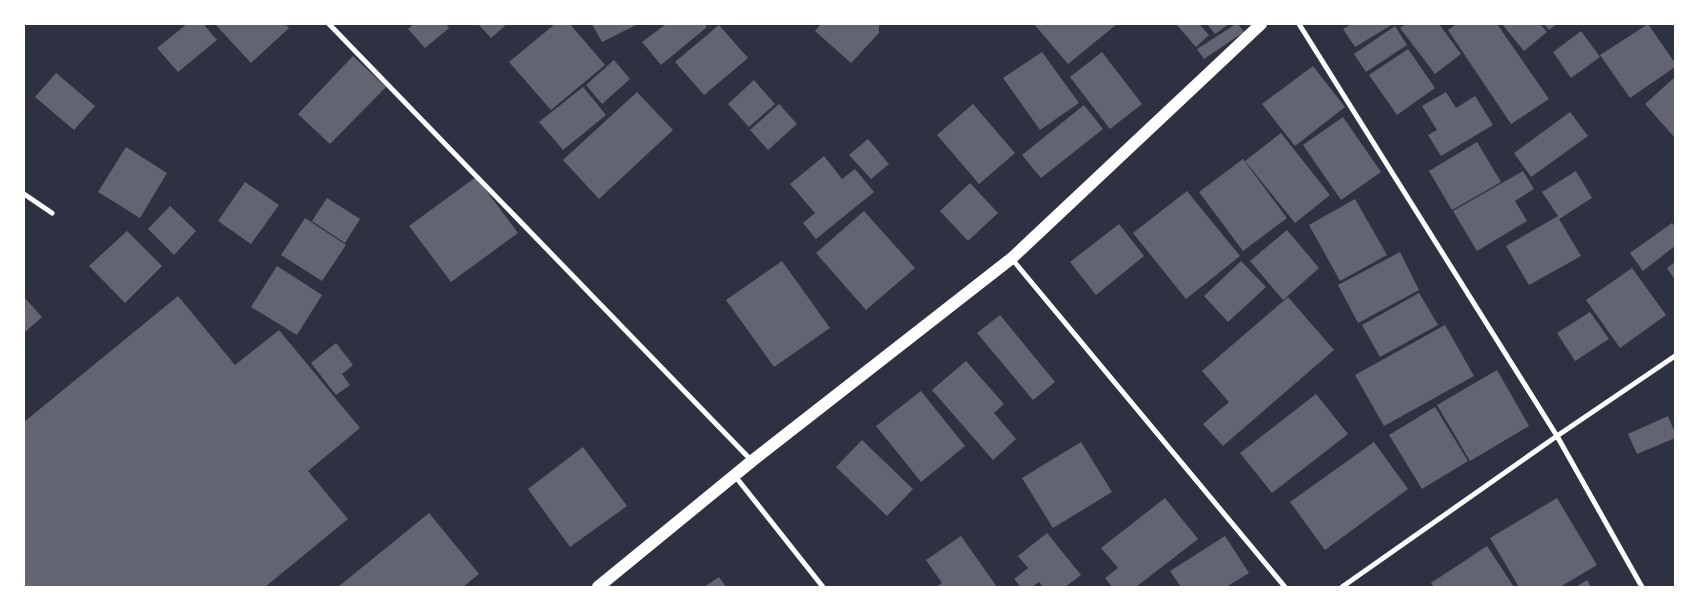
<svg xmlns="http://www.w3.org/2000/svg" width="1699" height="611" viewBox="0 0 1699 611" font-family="Roboto,sans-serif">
<rect width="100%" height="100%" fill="#2d3142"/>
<g fill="#626471">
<path d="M187,24h21l-3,2 12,14 -39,32 -21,-24z"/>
<path d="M215,24h70l4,4 -38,35z"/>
<path d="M414,24h32l3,4 -24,20 -17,-19z"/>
<path d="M478,24h29l-16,14z"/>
<path d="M555,24h15l35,41 -54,45 -42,-48z"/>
<path d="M592,24h46l-36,18z"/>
<path d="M666,24h39l2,3 -46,38 -19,-23z"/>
<path d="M821,24h58v9l-28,30 -36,-32z"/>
<path d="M1034,24h83l-49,40z"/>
<path d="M1176,24h23l10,11 -13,12z"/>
<path d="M1207,24h22l-14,10z"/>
<path d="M1236,24h2l6,8 -40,27 -7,-10z"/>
<path d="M1352,24h41l-38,23 -12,-18z"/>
<path d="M1406,24h33l22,30 -26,20 -35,-46z"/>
<path d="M1457,24h40l52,75 -38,25 -63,-94z"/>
<path d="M1502,24h38l7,8 -23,19z"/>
<path d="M1544,24h13l-8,6z"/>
<path d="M1648,24l27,39v4l-45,31 -30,-43z"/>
<path d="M719,25l29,33 -44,37 -29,-33z"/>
<path d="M1395,26l12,19 -41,27 -12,-18z"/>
<path d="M1581,31l19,26 -29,21 -18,-26z"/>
<path d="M1408,49l27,39 -38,27 -28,-40z"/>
<path d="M1042,52l37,51 -39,27 -37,-52z"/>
<path d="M1102,52l40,52 -32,25 -40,-52z"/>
<path d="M353,56l33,31 -56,57 -32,-30z"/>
<path d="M614,60l16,19 -28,25 -16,-19z"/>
<path d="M1313,66l32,41 -50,39 -33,-42z"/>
<path d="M56,73l39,33 -21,24 -39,-33z"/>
<path d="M1675,77v61l-30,-34z"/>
<path d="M754,80l21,24 -26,23 -21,-23z"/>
<path d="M583,87l23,28 -43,35 -24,-28z"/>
<path d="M637,92l36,38 -74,69 -36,-39z"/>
<path d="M1446,92l10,16 19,-12 18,29 -52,31 -13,-21 9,-5 -15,-24z"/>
<path d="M779,104l18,20 -29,26 -18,-20z"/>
<path d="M973,104l42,49 -36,31 -42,-49z"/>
<path d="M1084,105l19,24 -62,49 -19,-23z"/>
<path d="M1570,112l18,24 -57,41 -17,-24z"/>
<path d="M1343,117l38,55 -40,28 -38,-55z"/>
<path d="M1281,133l49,62 -35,28 -50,-62z"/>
<path d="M868,139l21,25 -18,15 -22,-24z"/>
<path d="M1477,142l24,40 -49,28 -23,-39z"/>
<path d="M126,147l41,26 -27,45 -42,-26z"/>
<path d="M824,156l18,23 13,-10 19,23 -58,47 -13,-16 12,-10 -25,-29z"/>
<path d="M1243,159l44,59 -44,33 -44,-59z"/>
<path d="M1523,171l11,18 -19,12 12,20 -50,30 -24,-40z"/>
<path d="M1576,171l16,27 -33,21 22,37 -52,29 -23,-39 52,-30 -16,-24z"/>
<path d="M476,177l42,56 -67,49 -42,-56z"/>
<path d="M245,182l34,23 -28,39 -33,-23z"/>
<path d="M970,183l28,30 -30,28 -28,-30z"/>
<path d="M1187,191l53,65 -54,43 -53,-66z"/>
<path d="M327,198l33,21 -15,24 -33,-22z"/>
<path d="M1355,199l32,56 -47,26 -31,-56z"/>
<path d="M170,206l26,25 -22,24 -26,-26z"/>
<path d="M864,211l51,57 -49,42 -50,-57z"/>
<path d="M305,218l41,27 -24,36 -41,-26z"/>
<path d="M1672,223l3,4v19l-32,25 -13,-18z"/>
<path d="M1119,224l25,32 -48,39 -26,-33z"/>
<path d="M1287,230l32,38 -36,32 -33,-39z"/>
<path d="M127,231l35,35 -37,37 -36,-37z"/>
<path d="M1400,252l19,38 -61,33 -20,-38z"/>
<path d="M782,261l48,67 -56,39 -48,-67z"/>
<path d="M1241,261l25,26 -38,35 -24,-26z"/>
<path d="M1675,262v18l-8,-12z"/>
<path d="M277,266l45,29 -25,40 -46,-28z"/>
<path d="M1632,268l34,47 -46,33 -34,-48z"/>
<path d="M1419,293l19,32 -58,32 -18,-32z"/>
<path d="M178,296l57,69 44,-35 81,98 -52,43 40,48 -83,68h-241v-165z"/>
<path d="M24,297l18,20 -18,16z"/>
<path d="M1288,297l46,53 -111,96 -20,-22 26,-22 -27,-31z"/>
<path d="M1590,312l19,27 -34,22 -18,-28z"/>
<path d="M1000,315l55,67 -22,18 -56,-67z"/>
<path d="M1445,325l29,51 -90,50 -29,-51z"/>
<path d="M336,343l17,22 -11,9 8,11 -14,10 -25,-32z"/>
<path d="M966,361l38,43 -10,9 22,26 -23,21 -61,-70z"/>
<path d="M1497,370l32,56 -59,35 -33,-56z"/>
<path d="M921,391l44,55 -44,36 -45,-56z"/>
<path d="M1316,394l32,40 -76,59 -32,-40z"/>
<path d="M1435,407l33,54 -46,28 -33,-54z"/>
<path d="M1668,416l7,17v5l-38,16 -9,-20z"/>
<path d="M862,440l51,49 -26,27 -51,-49z"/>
<path d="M1081,442l31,50 -59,36 -31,-50z"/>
<path d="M1374,442l34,47 -83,61 -35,-48z"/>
<path d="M583,447l44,59 -57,41 -42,-58z"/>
<path d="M1165,498l33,41 -62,48h-24l-7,-9 13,-10 -17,-20z"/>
<path d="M1557,498l40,67 -37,22h-41l-29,-49z"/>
<path d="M429,513l50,61 -16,13h-125z"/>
<path d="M1047,533l34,42 -16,12h-22l-4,-5 -7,5h-11l-7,-8 14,-11 -10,-12z"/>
<path d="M961,536l36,51h-61l6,-4 -16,-23z"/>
<path d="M1225,536l24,37 -23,14h-45l-11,-16z"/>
<path d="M1487,546l27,41h-80l-3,-4z"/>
<path d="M719,577l7,10h-22z"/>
<path d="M1587,580l4,7h-15z"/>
</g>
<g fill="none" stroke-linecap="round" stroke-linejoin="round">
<g stroke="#fff" stroke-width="5">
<path d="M329,24l422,436"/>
<path d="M1299,24l258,412 85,151"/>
<path d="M24,194l28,19"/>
<path d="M1012,259l273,328"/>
<path d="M735,476l88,111"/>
<path d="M1342,587l215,-151 118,-80"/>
</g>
<path stroke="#fff" stroke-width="12" d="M598,587l154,-126 260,-203 249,-234"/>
</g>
<rect width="1699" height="611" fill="none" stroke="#ffffff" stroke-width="50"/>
</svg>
